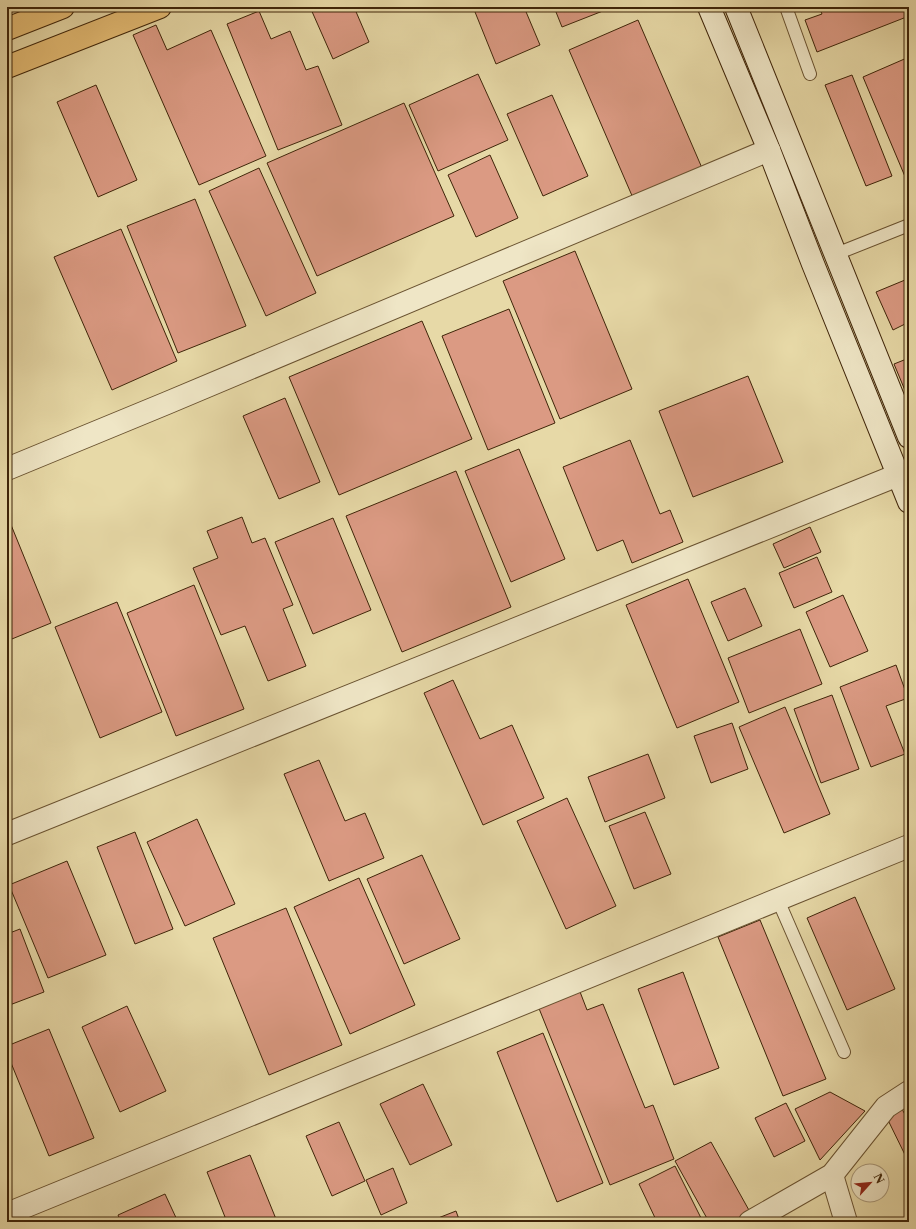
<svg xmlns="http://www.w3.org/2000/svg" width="916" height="1229" viewBox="0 0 916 1229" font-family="'Libre Caslon Text',serif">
<rect width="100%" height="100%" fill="#e7d9a7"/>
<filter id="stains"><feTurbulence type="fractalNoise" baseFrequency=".005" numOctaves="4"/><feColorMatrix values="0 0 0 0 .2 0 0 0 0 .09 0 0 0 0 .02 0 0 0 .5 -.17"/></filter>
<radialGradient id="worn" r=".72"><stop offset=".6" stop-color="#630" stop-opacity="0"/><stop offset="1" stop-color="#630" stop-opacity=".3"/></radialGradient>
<g fill="#db9a83" stroke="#3f2509">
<path d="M310,7h44l15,35 -36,17z"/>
<path d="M473,7h51l16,38 -44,19z"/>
<path d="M554,7h59l-51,20z"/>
<path d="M819,7h90v9l-92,36 -12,-32 17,-6z"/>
<path d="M259,11l12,28 19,-8 16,39 12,-4 24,59 -64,25 -51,-126z"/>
<path d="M638,20l64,148 -69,30 -64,-148z"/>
<path d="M156,25l11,25 44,-20 55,126 -67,29 -66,-150z"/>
<path d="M909,57v129l-46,-109z"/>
<path d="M478,74l30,66 -70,31 -29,-66z"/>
<path d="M852,75l40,101 -26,10 -41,-101z"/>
<path d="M96,85l41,95 -39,17 -41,-95z"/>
<path d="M552,95l36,81 -45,20 -36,-82z"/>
<path d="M404,103l50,113 -137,60 -50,-113z"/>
<path d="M490,155l28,63 -42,19 -28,-62z"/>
<path d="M259,168l57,125 -50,23 -57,-125z"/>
<path d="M195,199l51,127 -68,27 -51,-127z"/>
<path d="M121,229l56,132 -65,29 -58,-133z"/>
<path d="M575,251l57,138 -72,30 -57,-138z"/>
<path d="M905,280l4,9v33l-16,8 -17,-38z"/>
<path d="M509,309l46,114 -67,27 -46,-114z"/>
<path d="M422,321l50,118 -133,56 -50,-118z"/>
<path d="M909,358v42l-15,-36z"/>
<path d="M748,376l35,86 -90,35 -34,-86z"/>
<path d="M285,398l35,84 -41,17 -36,-83z"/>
<path d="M630,440l30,74 10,-4 13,32 -51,21 -9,-23 -26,11 -34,-84z"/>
<path d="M519,449l46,110 -54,23 -46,-111z"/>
<path d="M456,471l55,136 -109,45 -56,-136z"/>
<path d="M7,515l44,108 -44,18z"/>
<path d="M242,517l10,26 13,-5 28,67 -10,4 23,57 -38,15 -23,-55 -24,9 -28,-67 25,-10 -11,-27z"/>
<path d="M333,518l38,92 -58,24 -38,-92z"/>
<path d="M810,527l11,25 -37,16 -11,-24z"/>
<path d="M817,557l15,35 -38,16 -15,-35z"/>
<path d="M688,579l51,123 -62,26 -51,-123z"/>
<path d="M194,585l50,124 -68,27 -49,-123z"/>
<path d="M745,588l17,38 -34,15 -17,-39z"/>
<path d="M843,595l25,56 -38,16 -24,-55z"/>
<path d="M117,602l45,110 -62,26 -45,-111z"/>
<path d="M800,629l22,55 -73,29 -21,-55z"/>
<path d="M896,665l12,33 -22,8 19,48 -34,13 -31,-80z"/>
<path d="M453,680l27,59 32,-14 32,73 -61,27 -59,-132z"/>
<path d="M832,695l27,74 -38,14 -27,-74z"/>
<path d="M785,707l45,107 -46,19 -45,-106z"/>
<path d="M732,723l16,46 -37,14 -17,-47z"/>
<path d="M648,754l17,44 -60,24 -17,-45z"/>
<path d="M319,760l26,61 20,-8 19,45 -55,23 -45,-107z"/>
<path d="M567,798l49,108 -50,23 -49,-108z"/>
<path d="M645,812l26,62 -37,15 -25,-63z"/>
<path d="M197,819l38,85 -50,22 -38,-84z"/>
<path d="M135,832l38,97 -38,15 -38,-97z"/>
<path d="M422,855l38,84 -56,25 -37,-85z"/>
<path d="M67,861l39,94 -58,23 -39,-93z"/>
<path d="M359,878l56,127 -65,29 -56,-127z"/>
<path d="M855,897l40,92 -48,21 -40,-92z"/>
<path d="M286,908l56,137 -73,30 -56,-137z"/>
<path d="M760,920l66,159 -43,17 -65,-159z"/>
<path d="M20,929l24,63 -37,14v-72z"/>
<path d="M683,972l36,96 -45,17 -36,-96z"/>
<path d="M577,984l10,26 16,-6 42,104 8,-3 21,54 -64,26 -74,-184z"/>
<path d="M127,1006l39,85 -46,21 -38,-85z"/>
<path d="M49,1029l45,109 -45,18 -42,-103v-7z"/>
<path d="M543,1033l60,150 -46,19 -60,-150z"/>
<path d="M423,1084l29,61 -42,20 -30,-61z"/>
<path d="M830,1092l35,19 -45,49 -25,-51z"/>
<path d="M786,1103l19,38 -31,16 -19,-39z"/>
<path d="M902,1109l7,13v41l-23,-47z"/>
<path d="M339,1122l26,59 -33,15 -26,-60z"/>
<path d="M711,1142l39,70 -18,10h-23l-34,-61z"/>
<path d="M250,1155l26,64 -8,3h-41l-20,-50z"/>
<path d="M675,1166l28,56h-46l-18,-38z"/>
<path d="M393,1168l14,35 -26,12 -15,-35z"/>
<path d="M165,1194l13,28h-57l-3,-7z"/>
<path d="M456,1211l4,11h-32z"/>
</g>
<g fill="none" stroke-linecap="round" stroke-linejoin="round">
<g stroke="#695230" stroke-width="14">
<g id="service">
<path d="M786,7l24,67"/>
<path d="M836,254l73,-29"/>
<path d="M778,900l66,152"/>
</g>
</g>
<g stroke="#695230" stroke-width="24">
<g id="minor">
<path d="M7,469l160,-66 602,-253"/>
<path d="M7,834l891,-359"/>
<path d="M832,1175l14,47"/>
<path d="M7,1214l902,-368"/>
<path d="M750,1222l82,-47 54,-68 23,-15"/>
</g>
</g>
<g stroke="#3f2509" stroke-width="24">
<g id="secondary">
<path d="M709,7l60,143 44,114 96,238"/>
<path d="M736,7l173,430"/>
</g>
</g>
<g stroke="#3f2509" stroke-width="24">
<path id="primary" d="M7,29l56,-22"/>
</g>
<g stroke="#3f2509" stroke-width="24">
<path id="trunk" d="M7,67l153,-60"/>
</g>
<use href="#service" stroke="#efe6c6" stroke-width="12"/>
<use href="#minor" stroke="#efe6c6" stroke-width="22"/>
<use href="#secondary" stroke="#efe6c6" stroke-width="22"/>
<use href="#primary" stroke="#e4bc74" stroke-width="22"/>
<use href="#trunk" stroke="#e4bc74" stroke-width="22"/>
</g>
<rect width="916" height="1229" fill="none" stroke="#e7d9a7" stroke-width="24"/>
<rect x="8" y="8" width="900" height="1213" fill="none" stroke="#3f2509" stroke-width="2"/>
<rect x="12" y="12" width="892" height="1205" fill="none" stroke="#3f2509"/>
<g transform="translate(870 1183) rotate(63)"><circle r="19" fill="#efe6c6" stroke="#a9997a"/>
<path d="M0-3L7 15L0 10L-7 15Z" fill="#8f2418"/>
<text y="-6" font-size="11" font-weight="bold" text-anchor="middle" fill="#3f2509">N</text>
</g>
<rect width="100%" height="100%" filter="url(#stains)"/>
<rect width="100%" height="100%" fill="url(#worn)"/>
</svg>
